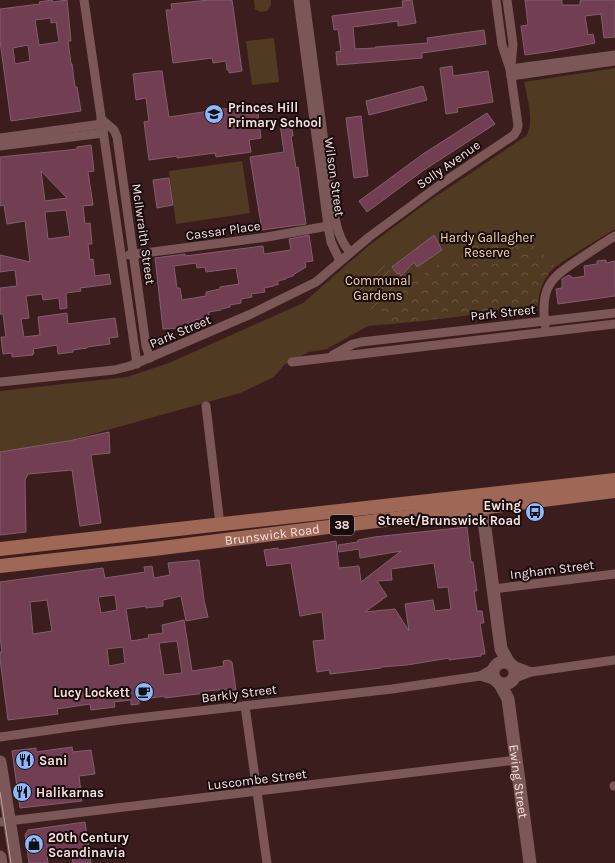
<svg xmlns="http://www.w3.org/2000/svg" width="615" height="863" viewBox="0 0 615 863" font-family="Karla,sans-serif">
<defs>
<pattern id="forest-crowns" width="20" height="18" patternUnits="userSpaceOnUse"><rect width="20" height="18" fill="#513a22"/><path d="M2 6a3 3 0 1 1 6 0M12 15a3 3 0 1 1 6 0" fill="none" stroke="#6b5642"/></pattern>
<pattern id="garden-furrows" width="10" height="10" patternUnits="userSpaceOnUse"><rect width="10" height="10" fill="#513a22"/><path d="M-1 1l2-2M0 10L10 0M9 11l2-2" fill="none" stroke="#6b5642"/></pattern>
</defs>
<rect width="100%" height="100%" fill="#3c1d1d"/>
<g fill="#513a22">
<path d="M254,0h17v5l-4,6 -6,1 -6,-3z"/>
<path d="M274,38l5,44 -27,3 -6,-44z"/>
<path d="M615,68v161c-16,10 -32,19 -48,30 -6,4 -13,8 -18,13 -8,10 -10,23 -12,35l-114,14 -55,5 -41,23 -18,3 -10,5 -15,8 -10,12 -34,16 -172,48 -68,11v-61l127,-14 42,-14 134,-60 64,-56 62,-46 97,-65c9,-12 1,-40 -2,-54z"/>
<path d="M242,161l8,52 -74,11 -7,-53z"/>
</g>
<path fill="url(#forest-crowns)" d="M495,236l19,8 20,2 21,21c-12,11 -16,24 -18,40l-148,17 -8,-14c23,-22 49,-42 77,-57 12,-7 25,-12 37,-17z"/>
<path fill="url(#garden-furrows)" d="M385,265l17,22 -30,23 -17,-22z"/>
<g fill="#713e52" stroke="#825f6c" fill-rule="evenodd">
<path d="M52,0l1,2 14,-2 4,41h-3l3,23h1l3,23h2l4,24 -70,10 -11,-80v-32l40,-5 -1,-2zM51,18v5l5,-1 3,20 -20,3 -4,-25zM28,45l2,16 -15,3 -2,-16z"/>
<path d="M209,0h23l10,71 -13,2v-3h-2l-1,-9 -13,2 -1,-5 -39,5 -7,-53h6l-1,-6z"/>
<path d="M412,0l4,23 -18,3v-5l-45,6 2,22 20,-1v-1l53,-4 -1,-5 57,-8 2,14 -64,9v5l-85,7 -1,-13 5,-1 -3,-22 -4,1 -2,-14 71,-9 -1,-6z"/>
<path d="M525,0h37v5h18v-4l1,-1h34v37l-11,1 -3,-24 -16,2 3,19 5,-1 2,9 -42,8 -28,4 -4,-29 7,-1z"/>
<path d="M452,66l1,10 35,-5 5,31 -36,6 1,4 -12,2 -6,-46z"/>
<path d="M158,71h4l7,46 88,-13 4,34 -12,2 2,12 -35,5 -1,-4 -38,5v-2l-28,4 -5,-38 5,-1 -3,-23 -10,2 -3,-26z"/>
<path d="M423,86l4,14 -58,15 -3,-14z"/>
<path d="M487,113l8,11 -71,46 -57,42 -8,-11 64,-47z"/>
<path d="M361,116l7,60 -14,2 -8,-60z"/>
<path d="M291,123l2,13h-2l5,32 2,-1 8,57 -44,6 -12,-73 34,-5 -4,-28z"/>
<path d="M91,145l3,26 -6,1 5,33 -10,1 2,18 5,-1 2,21h-4l2,16 3,-1 2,17 14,-2 2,10 -31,4 1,3 -15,2 1,15 -7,1 -1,-11 -16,2 -1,-6 -16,2 3,22 -8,1 3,18 16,-2 -2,-18 29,-4 1,11 47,-6 3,19 -9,1 1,6 -23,3v1l-14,2v2l-15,2 -1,-9 -24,4 1,5h-2l1,1 -21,2v-4l-9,1 -2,-17h5l-3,-23h-3v-26l17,-2 -2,-16 -15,2v-17l30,7 -5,-41 -18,3 -3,-19 -4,1v-49l69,-7 8,-1v-2zM41,171l26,27 -22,3zM66,210l4,26 -22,3 -3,-27z"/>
<path d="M169,178l4,27 -16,3 -4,-28z"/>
<path d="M309,235l4,26 -8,1 1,5 -13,8v1l-7,2v1l-8,2v4h-4v1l-10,2 1,4 -14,2 1,3 -11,2v4l-11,2v2l-9,2v1l-12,2v6l-15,2 1,4 -10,1v1l-5,1v1l-17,1 -8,-71 30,-4v2l78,-10 1,8 27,-4 -2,-11zM196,263l1,5 8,-1 1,5 30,-4 3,16 -19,3v2l-14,3v4l-24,4 -2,-12h-3l-3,-22z"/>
<path d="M434,235l8,15 -25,17 -3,-5 -13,14 -2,-3 -2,1 -5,-7z"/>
<path d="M606,260v3l9,-2v35l-57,8 -2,-15 6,-1v-9l7,-4 4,3 12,-2 -1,-10 13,-2v-3z"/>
<path d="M109,432l1,21 -19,2 10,68 -21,3 -8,-56 -44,4 -3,6 1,52 -26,3v-83l68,-11z"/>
<path d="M467,527l4,35h2l4,29h-3l3,20h5l2,12h-4l5,31h-4v2l-32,4v-2l-42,7 -26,2v1l-51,6 -1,-4 -12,2 -4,-31 12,-1 -3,-28 -22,4 -9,-53 -24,3 -3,-16 14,-2v2l58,-9 3,27 20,-2 2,16 40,-31 -41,7 -1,-9 -20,3 -1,-7 20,-3v-2l16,-3zM434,563l4,25 10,-1 3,22 -16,2 -2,-11 -28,4 4,27 -14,-22 -30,3 22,-16 -10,-15 15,-1 -1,-11z"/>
<path d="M199,560l5,40 4,17 -22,4 -5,-25 -18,4v6l-17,2v-2l-20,3 5,32 18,-3 -1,-3 15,-2 -1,-8 22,-5 8,51 32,-5 -1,-5 5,-1 4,2 4,28 -9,1v-2l-21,2v2l-25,3 -16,2 -1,-2 -25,4v4l-8,1v-5l-9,1 -8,1 1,5 -24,3 -1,-6 -33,5 1,5 -50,6 -8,-61v-7h2l-2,-15v-55l103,-14 2,10 40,-6 -1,-5 8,-1 2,12 16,-3 -2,-12zM115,595l2,15 -16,3 -3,-16zM47,600l5,31 -19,3 -3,-32zM177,641l5,32 -18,2 -5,-32zM123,647l2,16 -16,3 -2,-17z"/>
<path d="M72,747l1,5 18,-2 4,24 -16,2 3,25 -62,7 -8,-57 24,-3v4z"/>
<path d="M85,822l6,41h-18l-2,-10 -24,3 1,7h-19l-4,-28 3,-5z"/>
</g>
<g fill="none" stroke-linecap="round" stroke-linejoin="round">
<g stroke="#7c5757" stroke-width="9">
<path d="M84,0l53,364"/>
<path d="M298,0l30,226 3,16 9,19"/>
<path d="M305,0l28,209c3,15 6,31 17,43"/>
<path d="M507,0l6,44 -2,22"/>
<path d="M510,69l105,-14"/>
<path d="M511,76l104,-15"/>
<path d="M101,119l13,11 3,7 29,209 4,12"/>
<path d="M0,138l102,-14"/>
<path d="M0,146l103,-13"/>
<path d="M129,255l138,-18 61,-11"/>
<path d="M545,325c-5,-38 5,-47 36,-67 11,-7 22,-15 34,-22"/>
<path d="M333,355l20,-11 8,-2 254,-29"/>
<path d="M292,362l323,-38"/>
<path d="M0,382l114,-12 16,-4 121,-52 65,-32 53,-45 72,-53 73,-49 3,-5 1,-5 -8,-56 -8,-24 -6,-45"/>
<path d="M206,406l14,119"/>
<path d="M493,589l122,-15"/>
<path d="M513,665l18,7"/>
<path d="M480,676l16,5"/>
<path d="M515,678l16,-6 84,-12"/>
<path d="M245,706l22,157"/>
<path d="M0,737l120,-17 272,-31 88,-13 15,-9"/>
<path d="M614,786h1"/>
<path d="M0,822l516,-62"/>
</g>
<g stroke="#7c5757" stroke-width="13">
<path d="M481,498l20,151 8,14"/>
<circle cx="504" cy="673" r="11"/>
<path id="s1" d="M500,684l8,15 22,164"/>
<path d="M0,762l16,101"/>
<path d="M0,857l1,6"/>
</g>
<g stroke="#9e6756" stroke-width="14">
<path d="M0,549l615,-69"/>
<path id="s2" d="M0,566l154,-17 461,-58"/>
</g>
<path stroke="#bba2a1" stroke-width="1" d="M0,792l11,71"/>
</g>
<defs>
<g id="school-disc" transform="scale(1)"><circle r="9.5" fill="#8eb8fd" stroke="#190c0c"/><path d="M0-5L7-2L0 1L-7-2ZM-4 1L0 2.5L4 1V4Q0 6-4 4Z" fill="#111"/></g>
<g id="bus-disc" transform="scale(1)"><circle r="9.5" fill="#8eb8fd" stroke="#190c0c"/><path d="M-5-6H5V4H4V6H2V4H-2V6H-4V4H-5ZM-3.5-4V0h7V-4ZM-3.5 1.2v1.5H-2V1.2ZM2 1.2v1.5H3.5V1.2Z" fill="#111"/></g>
<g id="cafe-disc" transform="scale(1)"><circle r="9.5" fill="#8eb8fd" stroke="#190c0c"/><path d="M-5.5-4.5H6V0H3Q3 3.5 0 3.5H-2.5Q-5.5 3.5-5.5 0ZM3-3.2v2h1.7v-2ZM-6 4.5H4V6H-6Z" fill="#111"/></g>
<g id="restaurant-disc" transform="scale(1)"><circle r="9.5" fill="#8eb8fd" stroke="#190c0c"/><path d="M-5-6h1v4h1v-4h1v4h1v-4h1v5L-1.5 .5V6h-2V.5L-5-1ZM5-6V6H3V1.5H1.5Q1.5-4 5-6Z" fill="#111"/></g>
<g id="shop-disc" transform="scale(1)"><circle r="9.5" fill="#8eb8fd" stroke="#190c0c"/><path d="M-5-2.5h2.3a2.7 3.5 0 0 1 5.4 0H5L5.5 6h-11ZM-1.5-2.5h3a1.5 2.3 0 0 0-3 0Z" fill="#111"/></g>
</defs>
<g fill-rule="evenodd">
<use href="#school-disc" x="214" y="114"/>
<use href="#bus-disc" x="535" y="512"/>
<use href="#cafe-disc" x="144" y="692"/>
<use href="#restaurant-disc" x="25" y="760"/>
<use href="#restaurant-disc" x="22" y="792"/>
<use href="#shop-disc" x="34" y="844"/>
</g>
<g text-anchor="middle" stroke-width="4" stroke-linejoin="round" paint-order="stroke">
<rect fill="#190c0c" stroke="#b4a1a0" stroke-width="1" x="330" y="515" width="24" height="20" rx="3"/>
<g font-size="12" font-weight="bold" fill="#f7e1e0">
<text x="342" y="529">38</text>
</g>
<g font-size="13" font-weight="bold" fill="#f7e1e0" stroke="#190c0c" text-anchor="start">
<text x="228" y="112">Princes Hill<tspan x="228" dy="15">Primary School</tspan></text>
<text x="521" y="510" text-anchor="end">Ewing<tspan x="521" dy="15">Street/Brunswick Road</tspan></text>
<text x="130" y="697" text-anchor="end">Lucy Lockett</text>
<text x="39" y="765">Sani</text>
<text x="36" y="797">Halikarnas</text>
<text x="48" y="842">20th Century<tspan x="48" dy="15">Scandinavia</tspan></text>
</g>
<g font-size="13" fill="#f7e1e0" stroke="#190c0c">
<text transform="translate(448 164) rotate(-35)" y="5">Solly Avenue</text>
<text transform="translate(335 177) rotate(82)" y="5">Wilson Street</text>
<text transform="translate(223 230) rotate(-8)" y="5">Cassar Place</text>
<text transform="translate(144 234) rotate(82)" y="5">McIlwraith Street</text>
<text transform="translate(503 312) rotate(-6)" y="5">Park Street</text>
<text transform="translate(180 331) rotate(-23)" y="5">Park Street</text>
<text dy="5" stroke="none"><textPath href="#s2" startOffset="274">Brunswick Road</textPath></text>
<text transform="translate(552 569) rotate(-7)" y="5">Ingham Street</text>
<text transform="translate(239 693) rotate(-7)" y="5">Barkly Street</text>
<text transform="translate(257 779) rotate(-7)" y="5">Luscombe Street</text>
<text dy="5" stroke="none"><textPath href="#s1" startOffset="100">Ewing Street</textPath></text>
</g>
<g font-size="13" fill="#f9d5b0" stroke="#190c0c">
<text x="487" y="242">Hardy Gallagher<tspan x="487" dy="15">Reserve</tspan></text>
<text x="378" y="285">Communal<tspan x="378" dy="15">Gardens</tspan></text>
</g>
</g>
</svg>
